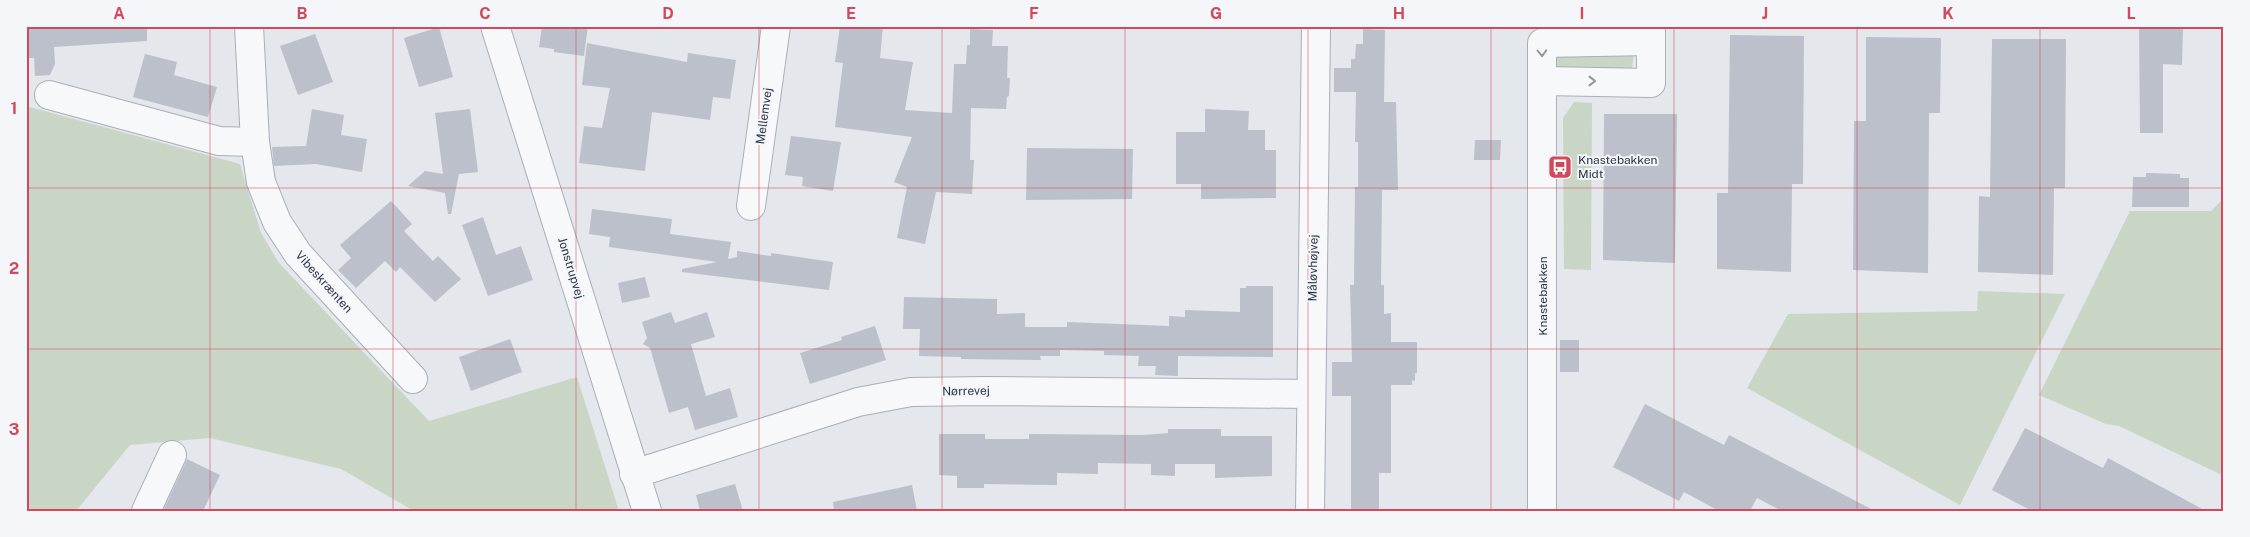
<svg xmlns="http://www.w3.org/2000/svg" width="2250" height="537" viewBox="0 0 2250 537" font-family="'Public Sans',sans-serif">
<rect width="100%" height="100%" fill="#e4e7ec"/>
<g fill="#c9d6c5">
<path d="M1563,52l71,2 -2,14 -8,6 -71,-3 1,-14z"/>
<path d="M1574,102l18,1 -1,167 -27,-1 -1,-151z"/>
<path d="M26,106l214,58 21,69 18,30 150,158 148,-44 42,134h-205l-73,-42 -131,-31 -80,7 -54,66h-44l-6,-5z"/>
<path d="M2224,198v278l-105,-50 -13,-2 -67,-29 91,-184h81z"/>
<path d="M1978,291l87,3 -105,211 -213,-117 41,-74 189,-3z"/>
</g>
<g fill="#bbc0ca">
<path d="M26,26h121v15l-93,6 1,17 -5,11 -15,1 -1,-18h-8z"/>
<path d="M542,26h46l-4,30 -30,-4v-3l-15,-2z"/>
<path d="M840,26h43l-3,32 33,4 -8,48 47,3 2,-49h12l1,-19h3v-16l23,1 -1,16h16l-1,32h3l-1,18 -2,1 -1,12 -35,-1 -1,52h4l-2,34 -36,-2 -11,52 -28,-6 10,-51 -13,-5 18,-45 -77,-10 8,-64 -8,-1z"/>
<path d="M2139,26h44l-1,39 -19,-1v69h-23z"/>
<path d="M439,27l14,50 -34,10 -15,-49z"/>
<path d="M1363,29l22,1 -1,72h12l2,88h-16l-1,95h3v29l7,-1v29h26v31h-2v8l-3,-1v5h-21v88h-12v38h-28v-115h-19v-34h20l-2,-77h4l1,-98h3v-45h-3l1,-50h-22v-24h17v-9h4l1,-15h7z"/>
<path d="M315,34l18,48 -35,13 -18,-49z"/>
<path d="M1730,35l74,1 -1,148h-11l-1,88 -74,-3v-76h11z"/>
<path d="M1866,37l75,1 -1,75h-11l-1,160 -75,-3 1,-149h12z"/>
<path d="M1992,39h74l-1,149h-11l-1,87 -75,-3 1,-76 11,1z"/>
<path d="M587,43l100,19 1,-9 48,7 -6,39 -17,-2 -3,23 -58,-8 -7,59 -66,-8 5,-37 18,2 8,-40 -28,-3z"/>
<path d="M145,54l32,8 -3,13 43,12 -9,30 -75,-20z"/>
<path d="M312,109l32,6 -3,20 26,4 -5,33 -46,-8 -42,2 -2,-19 34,-1z"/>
<path d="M470,109l8,63 -19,2 -8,40h-3l-3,-21 -37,-7 17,-15 18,3 -8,-61z"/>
<path d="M1205,109l44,2 -1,19h17v20h11v48l-75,1v-15h-25v-52h29z"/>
<path d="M1604,114h73l-2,149 -72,-3z"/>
<path d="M791,136l50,6 -8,49 -31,-5 1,-9 -18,-2z"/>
<path d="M1475,140h26l-1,20h-26z"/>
<path d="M1027,148l106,1 -1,50 -106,1z"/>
<path d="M2146,173l34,1v4h9v29h-57l1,-30h13z"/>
<path d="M391,201l21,23 -8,7 29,30 5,-5 23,23 -26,23 -35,-35 -4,5 -11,-11 -29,27 -18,-18 13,-12 -11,-13z"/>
<path d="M592,209l80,10 -2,15 61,8 -3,17 9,-2v-6l34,5v-3l62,9 -4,28 -147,-18v-3l35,-7 -108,-15 1,-10 -21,-3z"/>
<path d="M483,217l13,38 25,-9 12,34 -45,16 -26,-71z"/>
<path d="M645,277l5,20 -28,6 -4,-20z"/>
<path d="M1246,286h27v71l-95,-1v20l-23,-1 1,-9h-18l1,-10 -35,-1v-4l-44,-1v6h-20l1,4 -80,-1v-2l-42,-1 1,-27h-17l1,-32 93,2v15l28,-1v14h42v-5l102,4v-10l16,1v-7l55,2v-24h6z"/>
<path d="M671,312l4,11 32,-11 8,25 -24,7 15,52 24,-8 8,29 -43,13 -7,-23 -19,6 -19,-65 -7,-4 4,-6 -5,-16z"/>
<path d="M875,326l11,34 -76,24 -10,-31 42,-13 -1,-3z"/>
<path d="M510,339l12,33 -51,19 -12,-34z"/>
<rect x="1560" y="340" width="19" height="32"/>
<path d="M1645,404l79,41 5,-10 146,76h-93l-25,-13 -7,13h-31l-35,-19 -5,9 -66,-34z"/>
<path d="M2025,428l78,40 5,-10 98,53h-174l-40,-21z"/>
<path d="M1168,429h53v7h51v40l-57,2v-14h-40v12l-24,-1v-11l-53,-1v11l-41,-1v12l-73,-1v4h-27v-12l-18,-1v-41h46v5h44v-5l115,1 24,-2z"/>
<path d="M187,459l33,16 -17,36h-40z"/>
<path d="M735,484l8,27h-43l-4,-16z"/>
<path d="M912,485l5,26h-83l-1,-9z"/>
</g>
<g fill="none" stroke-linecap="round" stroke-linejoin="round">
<g stroke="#a9aeb7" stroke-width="30">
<g id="minor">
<path d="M249,26l6,116 6,40 16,40 21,32 115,125"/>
<path d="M495,26l152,485"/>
<path d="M1543,81l108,2v-57"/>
<path d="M49,95l170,46 36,1"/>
<path d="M751,206l25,-180"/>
<path d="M634,474l224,-72 53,-10 74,-1 326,3"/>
<path d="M146,511l26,-56"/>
<path d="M1310,511l6,-485"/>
<path d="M1542,511v-468l109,-2"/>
</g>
</g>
<use href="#minor" stroke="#f7f8fa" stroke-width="28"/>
</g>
<defs><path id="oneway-chevron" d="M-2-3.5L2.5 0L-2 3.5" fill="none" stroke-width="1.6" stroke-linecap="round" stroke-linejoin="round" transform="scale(1.25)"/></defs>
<g stroke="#9196a0">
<use href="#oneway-chevron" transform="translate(1542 53) rotate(89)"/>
<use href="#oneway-chevron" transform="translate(1592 81)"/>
</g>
<path fill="none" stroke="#d1495b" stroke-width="1" stroke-opacity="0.55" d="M210,26v485M393,26v485M576,26v485M759,26v485M942,26v485M1125,26v485M1308,26v485M1491,26v485M1674,26v485M1857,26v485M2040,26v485M26,188h2198M26,349h2198"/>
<defs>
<g id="bus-square" transform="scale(1.25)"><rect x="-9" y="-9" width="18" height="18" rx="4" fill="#d1495b" stroke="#f4f6f9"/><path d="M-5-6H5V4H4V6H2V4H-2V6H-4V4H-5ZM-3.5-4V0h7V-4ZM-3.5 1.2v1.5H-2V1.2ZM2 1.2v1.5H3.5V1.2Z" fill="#fff"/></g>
</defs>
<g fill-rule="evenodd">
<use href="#bus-square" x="1560" y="167"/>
</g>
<g text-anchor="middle" stroke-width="4" stroke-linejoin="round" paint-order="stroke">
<g font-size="12" fill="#2b3445" stroke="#f4f6f9">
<text transform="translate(764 116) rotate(-82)" y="4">Mellemvej</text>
<text transform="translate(571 268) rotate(73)" y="4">Jonstrupvej</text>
<text transform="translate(1313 268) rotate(-89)" y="4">Måløvhøjvej</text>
<text transform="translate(324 282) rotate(48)" y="4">Vibeskrænten</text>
<text transform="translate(1543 296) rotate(-90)" y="4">Knastebakken</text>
<text transform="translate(966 391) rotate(-1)" y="4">Nørrevej</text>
</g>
<g font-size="12" fill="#2b3445" stroke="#f4f6f9" text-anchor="start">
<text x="1578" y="164">Knastebakken<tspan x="1578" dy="14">Midt</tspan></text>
</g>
</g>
<rect width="2250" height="537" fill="none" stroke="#f4f6f9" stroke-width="55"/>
<rect x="28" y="28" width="2194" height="482" fill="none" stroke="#d1495b" stroke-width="2"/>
<g font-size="16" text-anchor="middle" font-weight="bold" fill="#d1495b">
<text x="119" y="19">A</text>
<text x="302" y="19">B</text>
<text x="485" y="19">C</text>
<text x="668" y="19">D</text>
<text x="851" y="19">E</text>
<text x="1034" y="19">F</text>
<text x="1216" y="19">G</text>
<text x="1399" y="19">H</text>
<text x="1582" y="19">I</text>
<text x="1765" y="19">J</text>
<text x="1948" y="19">K</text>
<text x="2131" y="19">L</text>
<text x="14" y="114">1</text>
<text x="14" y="274">2</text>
<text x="14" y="435">3</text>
</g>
</svg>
